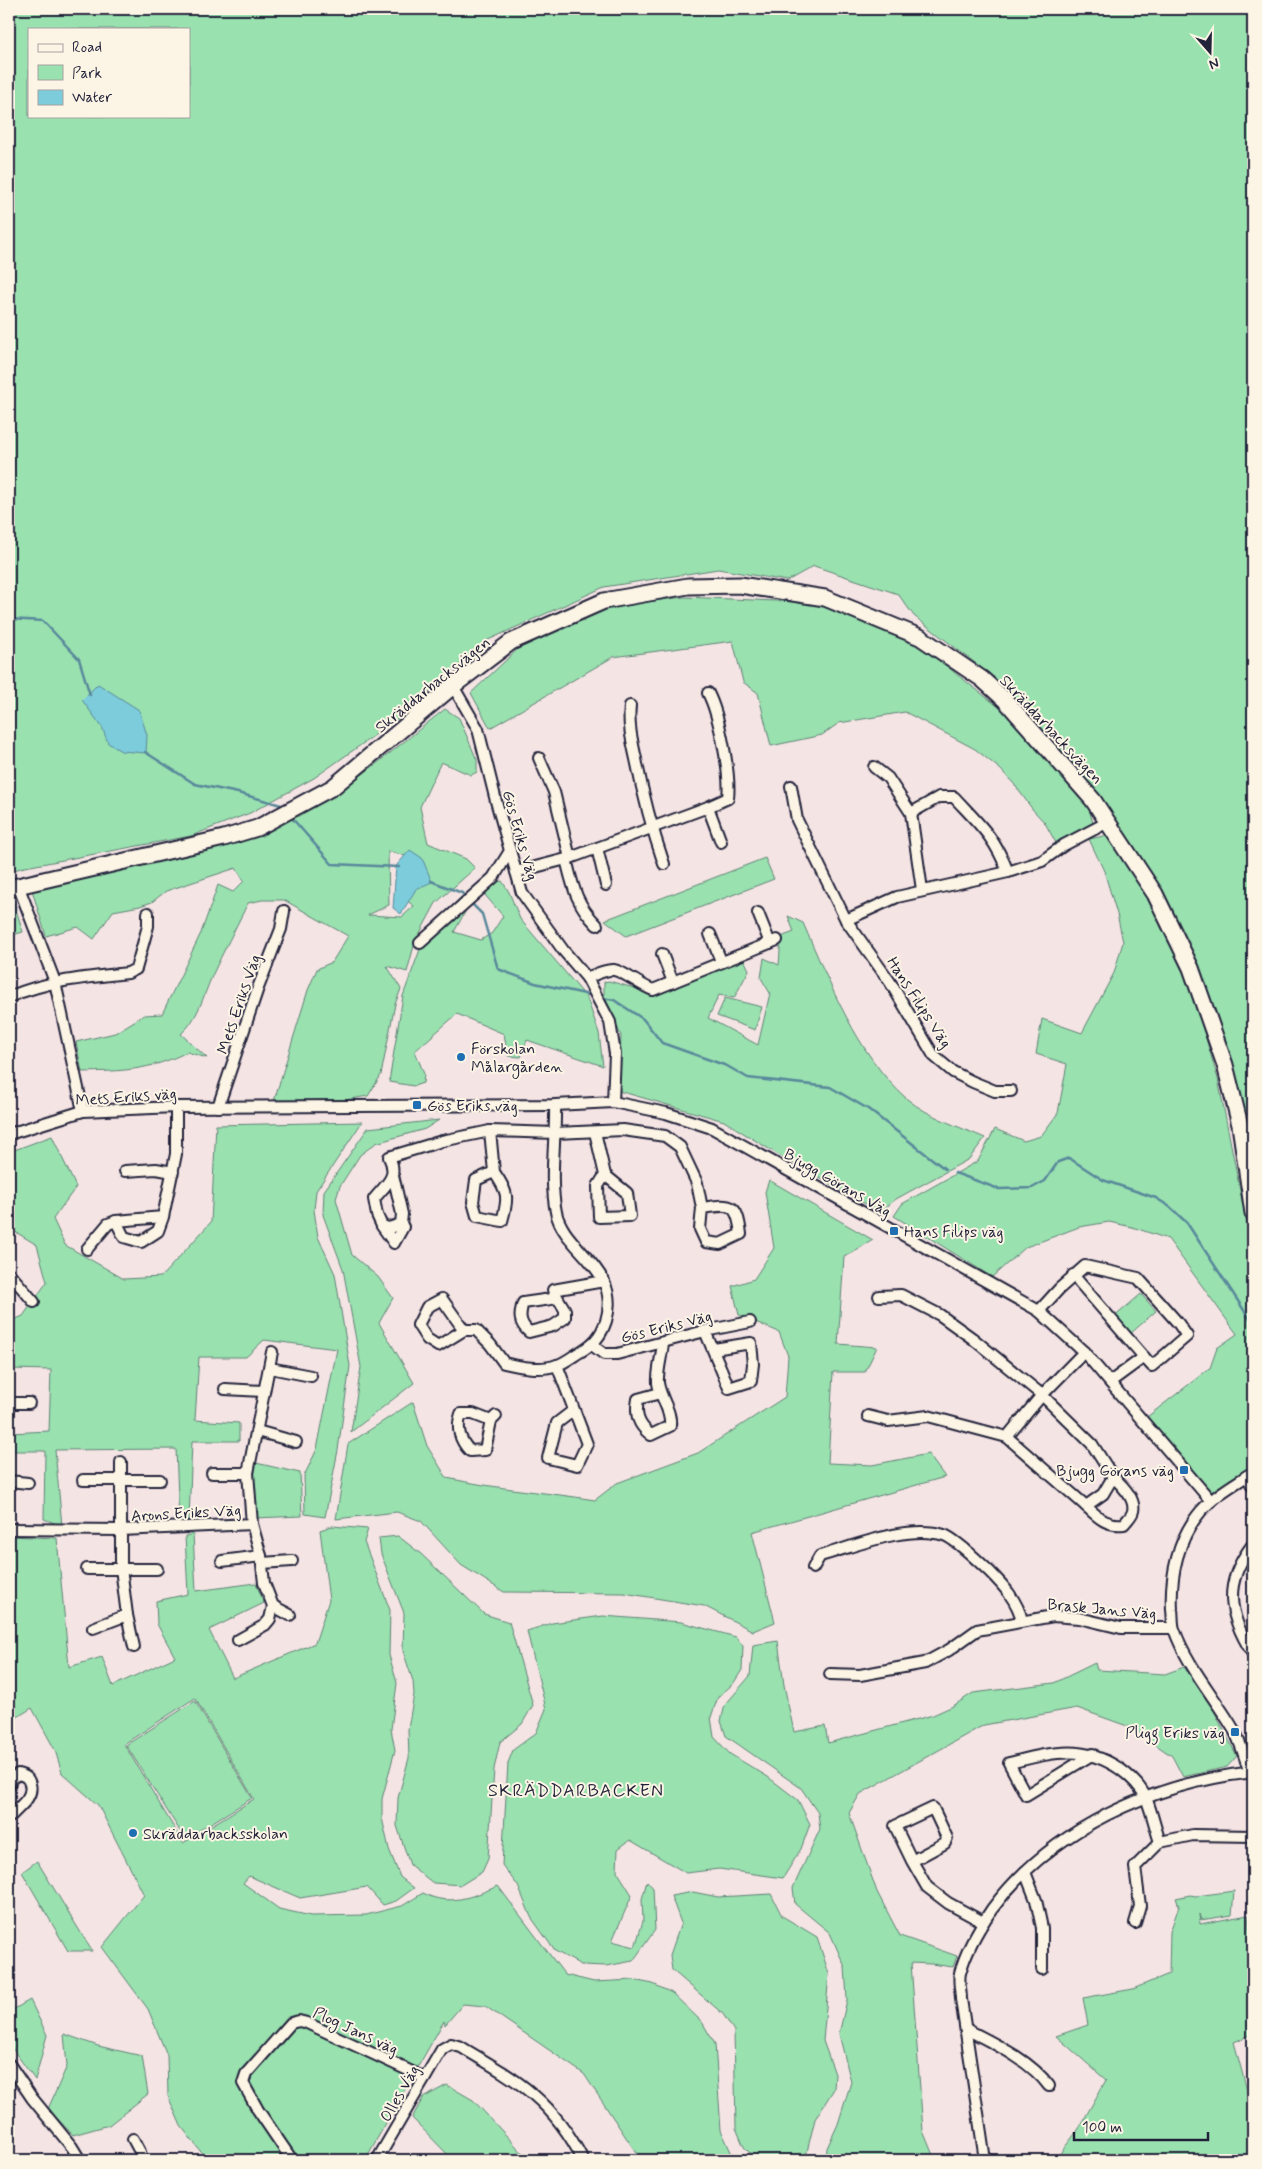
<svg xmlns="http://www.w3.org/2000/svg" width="1262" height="2169" viewBox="0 0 1262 2169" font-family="Mynerve,sans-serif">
<rect width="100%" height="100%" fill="#f5e4e4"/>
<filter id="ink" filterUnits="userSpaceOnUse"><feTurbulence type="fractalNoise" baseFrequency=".02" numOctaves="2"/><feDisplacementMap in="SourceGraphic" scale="10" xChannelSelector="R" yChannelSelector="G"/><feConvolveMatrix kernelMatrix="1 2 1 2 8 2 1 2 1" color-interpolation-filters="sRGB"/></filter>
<g filter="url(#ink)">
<g fill="#99e1af" stroke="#5e8275" fill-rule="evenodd">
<path d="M9,9h1244v1162l-65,-224 -87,-151 -105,-117 -82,-63 -16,-22 -84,-28 -27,15 -69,-12 -114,18 -118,54 -87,77 -85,60 -64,35 -59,23 -171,32 -11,5zM29,29h160v87h-160z"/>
<path d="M684,597l139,6 95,41 86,67 85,98 4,14 -37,20 -11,-20 -12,-13 -19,-26 -14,-15 -25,-20 -70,-37 -66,11 -17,12 -51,11 -13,-53 -15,-11 -10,-41 -120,16 -123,71 -19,-35 48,-45 88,-41z"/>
<path d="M445,709l14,9 18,42v12l-6,3 -30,-13 -21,45 8,36 38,16 9,9 -39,35 -21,39 -8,30 -20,-6 14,23 -6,15 -14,71 -13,21 -23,4 -71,1 34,-111 9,-21 15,-7 16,-26 -64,-36h-22l-14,3c-12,24 -25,49 -36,73 -9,21 -14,43 -31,58l26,24 -20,-6c-38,19 -65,19 -105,20l-6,-30 39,-9 29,-18 18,-1 39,-81 17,-48 15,7 11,-11 -8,-13 -70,23 -14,11 -12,4 -27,5 -19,28 -16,-12 -32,9 -14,-46c90,-26 186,-32 269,-76 50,-26 99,-70 144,-105zM388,851l28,8 -10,41 8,6 -12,11 -34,-2 21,-10z"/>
<path d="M1109,835l41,65 36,71 32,108 35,177v212l-42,26 -64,-77 63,-49 7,-20 20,-14 -69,-95 -36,-12 -23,-5 -30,5 -53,20 -34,30 -98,-61 8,-12 76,-43 17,-32 29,12 17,-5 17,-23 9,-49 -31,-10 6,-35 40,14 32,-60 9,-31 -6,-28 -13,-43 -15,-32z"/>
<path d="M765,858l9,21 -148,57 -21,-16z"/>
<path d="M502,881l7,11 11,27 67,79 12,35 4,33 -76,-26 -6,17 -13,-1 -4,-22 -47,-20 -42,37 9,23 -1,9 -9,3 -25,-4 14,-86 23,-63 36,-37 7,9 -15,27 27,8 11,-7 11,-17 -18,-21 9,-12z"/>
<path d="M12,897l11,35 -14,4v-37z"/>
<path d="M788,916l15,7c26,59 55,133 104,176 22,18 53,28 78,39l-16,21 -73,40 -16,13 -103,-58 -53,-33 -105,-30 2,-55 -17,-41v-13l5,-1 43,12 91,-36 6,13 -15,28 -15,-3 -11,23 50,27 12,-52 -9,-15 3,-20 15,7 2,-28 13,-5z"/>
<path d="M725,998l37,9 -7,23 -38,-14z"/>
<path d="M439,1120l-14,9 -49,14 -16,12 -20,31 -4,13 16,56 26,22 15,21 -14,25 35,60 -63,49 10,-65 -18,-98 -20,-54 1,-24 44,-63z"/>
<path d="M362,1122l-46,69 -2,19 4,27 17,37 15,92 -12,84 -13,67 -20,-3 -1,-38 13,-27 20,-100 -73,-9 -18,17h-47l-4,63 44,3v18h-47l-3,80 -10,1 -3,-73 -121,1 7,76 -18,-7 1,-68h-36v-18l40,-2 2,-61 -42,-1v-47l14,-6 24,-34 -10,-37 -28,-17v-76l43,-16 24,51 -23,32 12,26 59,34 37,-2 50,-55 5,-97z"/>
<path d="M769,1180l104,60 -29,17 -6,87 39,3 -12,25h-32l-5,91 44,2 56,-11 17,23 -193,55 23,90 -22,9 -49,-25 -80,-13 -120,-1 -43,-27 -40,-44 -24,-9 -61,7 12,-75 65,-42 14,44 20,32c49,11 99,14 148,22l22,-17 81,-30 87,-56 3,-41 -9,-24 -40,-17 -7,-29 22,-7 20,-31 -9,-56z"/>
<path d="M1141,1294l15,17 -27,24 -17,-16z"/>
<path d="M256,1463l44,10 2,43 -47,2 -1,-38z"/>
<path d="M332,1526l36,3 -4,13 26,68 -1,45 8,28 -6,46 4,21 -13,49v19l7,31 11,28 14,11 -18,13 -13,4 -16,-18 -67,11 -51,-22 -6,7 36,26 32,7 55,-1 36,-9 21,-13c26,14 49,4 75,-7l67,89 29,7 39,-2 20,4 19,9 30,29 13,22 6,86 10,22 9,8h-99l-57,-86 -99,-68 -22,-2 -18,21 -1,-4 -79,139h-158l-26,-34 -13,-30 -1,-41 -19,-46 -46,-62 42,-52 -46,-90 -36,-32 -7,-23 -23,-42 -23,14v-186l48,2 12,129 33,-10 11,29 62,-29 -18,-33 -1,-23 32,-7 -3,-58 8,-2 3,57 60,-8 8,20 -55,27 24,48 82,-35 14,-43 -9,-70zM195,1698l59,101 -71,44 -59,-99z"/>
<path d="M398,1536l23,18 63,60 25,8 24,83 -11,19 -22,18 -6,27 -6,90 -6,13 -21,13 -28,-2 -23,-18 -13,-39 1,-28 11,-40 -1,-29 6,-35 -1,-13 -10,-30 1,-38 -23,-59 -2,-16z"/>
<path d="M603,1616l78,6 55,15 7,9 -1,24 -9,14 -15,13 -7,20 3,20 16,17 38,23 30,23 12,24 -9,25 -18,29 -64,-9 -33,4 -56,-33 -12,9 -1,22 15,24 -20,46 23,6 8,-26 -1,-22 5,-18 6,7 2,42 -22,31 -27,5 -25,-1 -26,-14 -24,-34 -13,-31 -16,-21 6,-102 5,-13 23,-17 10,-24 -19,-78 25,-8z"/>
<path d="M778,1641l6,44 10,47 31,-6 3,17 105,-28 20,-9 20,-13 81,-10 41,-20 2,7 68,4 19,-7 30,44 23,45 -10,11 -44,10 -11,-21 -42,-29 -53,-19 -93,17 -124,69 -11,19 28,79 23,44 57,20 -4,11 -22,-3 -20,-1 12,168 12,29h-109l1,-12 11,-24 13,-42 -12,-48 8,-34 -2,-33 -15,-34 -35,-29 -2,-16 27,-59 -2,-16 -17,-25 -75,-52 -5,-15 4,-16 25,-29 3,-31z"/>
<path d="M195,1701l57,97 -67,41 -59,-94z"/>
<path d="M37,1861l55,90h-24l-46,-79z"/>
<path d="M1234,1891l-2,24 -31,5 -2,-6 1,10 48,-9 5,52v67l-19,8 19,71v47h-198l23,-30 28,-50 -50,-44 32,-11 -5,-27 50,-9 36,-15 1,-42 9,-26 -3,-8 14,-3 6,1z"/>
<path d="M693,1892l25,5 53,-3 11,22 35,21 12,37 -6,67 12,33 -1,15 -19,30 -10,41h-48l-13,-13 -8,-19 -2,-97 -11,-17 -51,-44 -2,-15 11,-32 -10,-27z"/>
<path d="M30,2000l17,35 -12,45 -26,-36v-32z"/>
<path d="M64,2034l34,12 44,10 6,38 -39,31 -36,10 -25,-26 19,-43z"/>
<path d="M447,2085l26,15 56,60h-76l-41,-42 11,-20z"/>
</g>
<g fill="#7dccdb" stroke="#59889b">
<path d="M98,684l41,26 8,25 -1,18 -25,-2 -13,-8 -6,-16 -20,-27z"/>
<path d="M410,850l12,8 10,24 -16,7 -15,25 -8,-6 3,-42z"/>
</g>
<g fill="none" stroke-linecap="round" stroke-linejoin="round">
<g stroke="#59889b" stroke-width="2.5">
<path d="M9,619l34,2 36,38 11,36"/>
<path d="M145,752l50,32 43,9 43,12"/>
<path d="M291,817l41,47 67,3"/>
<path d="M431,881l31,12 4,5"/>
<path d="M470,902l12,12 16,55 37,14 59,13"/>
<path d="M602,998l12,2 29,19 19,24 65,23 21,12 82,9 38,22 77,60"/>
<path d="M955,1173l44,16 33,-1 13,-7 13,-19 11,-4 34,22 53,18 14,9 17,16 66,101"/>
</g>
<g stroke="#22223b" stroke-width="14">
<g id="street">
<path d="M453,686l25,43 18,72 26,92 41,57 24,28 23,44 5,32 -2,48"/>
<path d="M630,706c-2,19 2,35 6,53 7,36 16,70 28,105"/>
<path d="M539,758l15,34 16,66"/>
<path d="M874,767l14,11 23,35 28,-16h15c25,27 40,39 54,75"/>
<path d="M791,786l6,34 49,100 44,62 44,74 19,16 20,10 22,9h16"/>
<path d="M708,807l13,35"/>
<path d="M911,813l11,77"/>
<path d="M597,848l9,37"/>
<path d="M566,859c7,28 10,45 31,66"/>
<path d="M516,872l54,-14 138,-51 20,-9c3,-24 -9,-84 -20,-105"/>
<path d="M18,885l37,97 28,129"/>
<path d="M758,913l12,30"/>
<path d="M846,920l51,-23 111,-25 34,-11 22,-16 44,-23"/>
<path d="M710,934l11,27"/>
<path d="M420,943l73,-65 17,-27"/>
<path d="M662,954l11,28"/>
<path d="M587,978c7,-3 18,-9 27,-8 9,1 27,16 39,20l124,-50"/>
<path d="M9,997c37,-16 79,-20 119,-24l8,-4 12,-43v-13"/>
<path d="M218,1107l40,-119 23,-59 3,-18"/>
<path d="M490,1131l4,41 -18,8 -3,22 4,14 25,5c7,-24 6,-29 -8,-49"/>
<path d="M595,1132l10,43 -7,11 1,31 31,-1 -3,-23 -22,-18"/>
<path d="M9,1134l74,-23 93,-4 379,-2 58,-3 53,11 46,15 327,183 45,41 127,149"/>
<path d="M125,1171l31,-2 17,3"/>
<path d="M393,1175l9,39 -1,10 -12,4 -7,-2 -5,-11 -3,-16c12,-15 25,-22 15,-42l53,-16 48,-10 66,2 67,-3 42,6 15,11 17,36 5,25 -2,21 6,13 14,2 21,-10c-4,-32 -10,-30 -39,-26"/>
<path d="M163,1217l-47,4 8,16 17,5 17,-11 5,-14 13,-63v-47"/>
<path d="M382,1226l12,17 9,-16 -2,-3"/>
<path d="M87,1249l21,-25 8,-3"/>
<path d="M9,1273l25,29"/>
<path d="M1073,1275l71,82"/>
<path d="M879,1296l22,-1 39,20 32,23 70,57 50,49 21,33 -10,17 -17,12c13,12 20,20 38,18 3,-4 8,-8 9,-13 3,-12 -12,-27 -20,-34"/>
<path d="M558,1298l-35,5c-4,12 -4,20 6,29l24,-6 12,-8v-8l-12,-20 51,-9"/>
<path d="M1039,1311l20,-22 26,-23 53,12 40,45 9,13 -35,30 -8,-9 -34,25"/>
<path d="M464,1330l-26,16 -11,-7 -9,-14 9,-18 15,-8 22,31h12l14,14 14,19c17,4 37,8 53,2 8,-2 16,-9 23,-13 14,-8 21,-16 26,-31 16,-53 -42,-70 -50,-109 -7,-34 0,-72 -1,-107"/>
<path d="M705,1331l24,57 22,-7 2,-17 -2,-21 -37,6"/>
<path d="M592,1345l12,9h13l88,-23 45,-9"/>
<path d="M557,1365l30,79 -10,21 -29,-7 9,-35 17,-13"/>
<path d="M270,1368l41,8"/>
<path d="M225,1389l39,2"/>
<path d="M660,1393l-22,6c-3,16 0,26 13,36l19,-9c2,-15 -10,-28 -12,-43 -1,-12 4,-28 5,-40"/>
<path d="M9,1403h20"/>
<path d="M868,1416l20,5 40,-5 79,21 79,69"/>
<path d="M491,1421l-18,-7h-12c-5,14 -1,27 9,37l15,-1 6,-29 5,-5"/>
<path d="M257,1431l39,11"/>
<path d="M1007,1437l35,-42 42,-43"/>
<path d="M212,1473h36"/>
<path d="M1247,1476l6,11"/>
<path d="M83,1480h77"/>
<path d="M9,1481l19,2"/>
<path d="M9,1529l112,1 131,-6"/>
<path d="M1253,1544c-30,39 -26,69 0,110"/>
<path d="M222,1561l39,-5"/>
<path d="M262,1563l30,-2"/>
<path d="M813,1568l7,-12c36,-10 87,-32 124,-21 12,4 35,27 45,36 14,14 29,30 33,50"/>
<path d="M87,1569h70"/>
<path d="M273,1606l17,9"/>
<path d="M127,1615l7,32"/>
<path d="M93,1628l34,-13 -6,-47v-106"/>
<path d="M238,1640l27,-15 5,-6 3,-13 -9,-23 -3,-27 -9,-32 -4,-51 24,-121"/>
<path d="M830,1674l30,1 65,-12 24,-13 28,-20 76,-14 26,2 42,10h52"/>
<path d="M1093,1754l-67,41 -17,-32c42,-10 73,-20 111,6 11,8 20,16 26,29 6,14 9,30 14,44l-25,25 5,39 -5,17"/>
<path d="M1250,1773c-5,-14 -9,-30 -16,-43 -20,-34 -47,-64 -60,-101 -2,-6 -1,-13 -2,-19 -2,-35 6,-72 29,-99 15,-17 34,-27 52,-39"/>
<path d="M9,1785l2,-6 7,-5c7,2 10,3 12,10 4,14 -12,23 -20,33"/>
<path d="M1160,1842l33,-7 60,1"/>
<path d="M912,1861l-17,-35 38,-18 14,30 -2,5 -33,18 15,26 21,16 35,19"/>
<path d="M1025,1872l11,28 6,28v41"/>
<path d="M966,2029c29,15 64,31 83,57"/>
<path d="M9,2064l23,34 40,49 8,13"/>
<path d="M133,2139l7,13 2,8"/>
<path d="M292,2160l-34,-50 -15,-27 3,-9 45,-51 8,-2 8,2 118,55"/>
<path d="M377,2160l65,-111 9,-5 10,3c56,33 92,53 122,113"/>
<path d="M985,2160l-24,-161c0,-8 -3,-18 -1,-26 6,-23 19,-45 32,-64 60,-81 162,-126 261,-137"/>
</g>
</g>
<g stroke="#22223b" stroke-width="19">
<path id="secondary" d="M9,888l215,-50 33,-10 76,-41 120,-101 58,-44 93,-41 84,-15 52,-1 85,13 95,39 62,42 23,21 88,100 62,94 36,74 34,97 15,60 13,88"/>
</g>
<use href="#street" stroke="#fcf5e5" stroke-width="10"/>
<use href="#secondary" stroke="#fcf5e5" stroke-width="15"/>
</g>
</g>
<g fill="#1f6fb2" stroke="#fcf5e5" stroke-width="2">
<circle cx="461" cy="1057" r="5"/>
<rect x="412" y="1100" width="10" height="10" rx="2.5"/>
<rect x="889" y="1226" width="10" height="10" rx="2.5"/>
<rect x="1179" y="1465" width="10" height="10" rx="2.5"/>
<rect x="1230" y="1727" width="10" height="10" rx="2.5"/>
<circle cx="133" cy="1833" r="5"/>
</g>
<g text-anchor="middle" stroke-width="4" stroke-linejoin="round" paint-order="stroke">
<g font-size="16" fill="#22223b" stroke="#fcf5e5">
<text transform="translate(432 684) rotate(-39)" y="6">Skräddarbacksvägen</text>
<text transform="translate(1052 729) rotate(47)" y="6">Skräddarbacksvägen</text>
<text transform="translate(521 835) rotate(74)" y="6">Gös Eriks Väg</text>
<text transform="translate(920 1002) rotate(57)" y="6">Hans Filips Väg</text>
<text transform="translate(238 1004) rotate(-71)" y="6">Mets Eriks Väg</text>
<text transform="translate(126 1096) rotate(-4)" y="6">Mets Eriks väg</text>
<text transform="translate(838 1182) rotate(30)" y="6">Bjugg Görans Väg</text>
<text transform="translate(666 1326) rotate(-14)" y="6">Gös Eriks Väg</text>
<text transform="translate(186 1512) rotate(-3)" y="6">Arons Eriks Väg</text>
<text transform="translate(1102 1608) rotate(5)" y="6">Brask Jans Väg</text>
<text transform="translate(356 2030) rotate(25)" y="6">Plog Jans väg</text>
<text transform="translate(399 2093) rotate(-60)" y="6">Olles Väg</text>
</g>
<g font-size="16" fill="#22223b" stroke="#fcf5e5" text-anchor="start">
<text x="471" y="1054">Förskolan<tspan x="471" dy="18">Målargården</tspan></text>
<text x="427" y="1111">Gös Eriks väg</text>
<text x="904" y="1237">Hans Filips väg</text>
<text x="1174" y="1476" text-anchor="end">Bjugg Görans väg</text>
<text x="1225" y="1738" text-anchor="end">Pligg Eriks väg</text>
<text x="143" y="1839">Skräddarbacksskolan</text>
</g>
<g font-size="18" letter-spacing="1" fill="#22223b" stroke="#fcf5e5">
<text x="576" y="1796">SKRÄDDARBACKEN</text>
</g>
</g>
<rect width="1262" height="2169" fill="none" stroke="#fcf5e5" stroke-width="30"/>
<rect x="15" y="15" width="1232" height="2139" fill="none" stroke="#22223b" stroke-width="2" filter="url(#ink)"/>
<rect x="28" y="28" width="162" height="90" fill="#fcf5e5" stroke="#a5a1a1"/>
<rect x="38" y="44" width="25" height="8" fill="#fcf5e5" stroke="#a5a1a1"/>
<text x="72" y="52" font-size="15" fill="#22223b">Road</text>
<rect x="38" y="65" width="25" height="15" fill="#99e1af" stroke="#a5a1a1"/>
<text x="72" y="78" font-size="15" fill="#22223b">Park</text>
<rect x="38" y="90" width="25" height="15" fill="#7dccdb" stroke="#a5a1a1"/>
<text x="72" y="102" font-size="15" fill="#22223b">Water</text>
<g transform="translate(1210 52) rotate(160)" stroke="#fcf5e5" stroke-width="4" paint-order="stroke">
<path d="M0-4L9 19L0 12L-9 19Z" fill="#22223b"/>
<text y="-8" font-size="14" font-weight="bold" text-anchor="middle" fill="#22223b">N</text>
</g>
<path d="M1074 2132v8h134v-8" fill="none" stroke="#22223b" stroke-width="2.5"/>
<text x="1082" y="2132" font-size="15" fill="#22223b" stroke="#fcf5e5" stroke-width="4" paint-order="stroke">100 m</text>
</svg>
